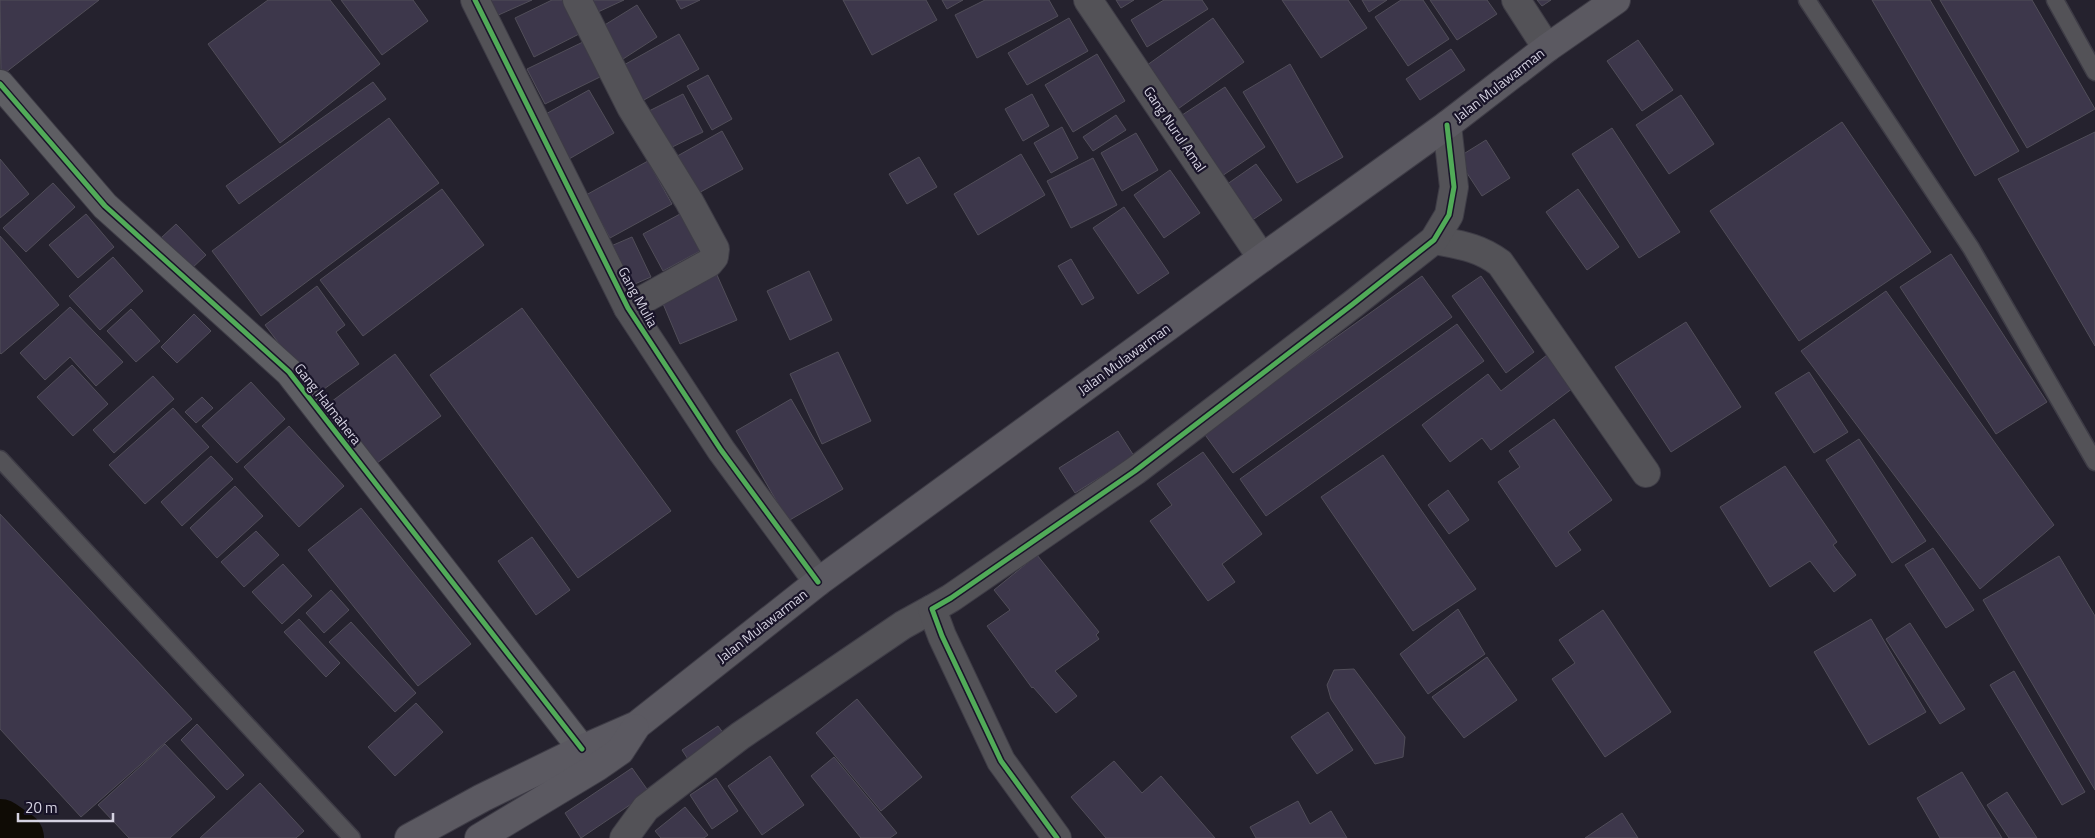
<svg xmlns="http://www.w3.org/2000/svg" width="2095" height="838" viewBox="0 0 2095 838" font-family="'Titillium Web',sans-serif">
<rect width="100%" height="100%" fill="#25222e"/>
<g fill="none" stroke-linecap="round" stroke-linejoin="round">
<path stroke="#0f0b05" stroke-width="56" d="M0,827l16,11"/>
</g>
<g fill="#3d374b" stroke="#514e59">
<path d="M0,0h99l-98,76z"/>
<path d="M268,0h62l50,64 -100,79 -72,-99z"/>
<path d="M341,0h72l15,21 -46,34z"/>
<path d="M487,0h45l-38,17z"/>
<path d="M552,0h11l18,33 -47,24 -19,-39z"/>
<path d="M592,0h32l-26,12z"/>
<path d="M676,0h24l-19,9z"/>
<path d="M843,0h83l11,20 -65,35z"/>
<path d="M942,0h21l-16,9z"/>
<path d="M985,0h64l9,16 -81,42 -22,-43z"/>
<path d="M1116,0h18l-13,8z"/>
<path d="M1164,0h38l6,9 -61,38 -16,-27z"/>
<path d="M1282,0h66l19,28 -46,30z"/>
<path d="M1362,0h25l-18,12z"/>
<path d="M1401,0h22l26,39 -41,27 -33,-49z"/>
<path d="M1430,0h57l10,14 -40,26z"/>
<path d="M1537,0h14l-9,6z"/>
<path d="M1872,0h58l89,151 -44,25z"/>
<path d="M1940,0h92l63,109 -68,39z"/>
<path d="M637,5l20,32 -34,22 -20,-33z"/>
<path d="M1069,18l19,33 -61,34 -19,-32z"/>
<path d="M1213,18l31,44 -69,49 -32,-43z"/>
<path d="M679,34l20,35 -64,36 -20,-35z"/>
<path d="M1638,40l35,50 -31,21 -35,-50z"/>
<path d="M585,41l17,35 -57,28 -18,-35z"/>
<path d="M1451,49l14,21 -45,30 -14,-21z"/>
<path d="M1097,54l28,47 -52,31 -28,-47z"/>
<path d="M1290,64l53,93 -46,26 -54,-91z"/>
<path d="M708,75l24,44 -20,11 -25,-44z"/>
<path d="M373,82l13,17 -147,105 -13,-18z"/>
<path d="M1225,87l40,60 -49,33 -40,-61z"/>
<path d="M589,90l25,43 -45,26 -25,-44z"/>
<path d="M683,94l20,38 -41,20 -19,-38z"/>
<path d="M1032,94l17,32 -26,15 -18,-32z"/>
<path d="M1681,95l33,49 -45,30 -33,-49z"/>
<path d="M1116,115l10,15 -33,21 -10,-14z"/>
<path d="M389,118l50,65 -178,133 -49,-65z"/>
<path d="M1842,122l89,130 -132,89 -89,-130z"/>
<path d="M1062,127l16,31 -27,15 -17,-30z"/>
<path d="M1612,128l68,104 -41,26 -67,-104z"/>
<path d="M722,131l21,38 -50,27 -21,-37z"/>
<path d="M2095,132v214l-97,-167z"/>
<path d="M1136,133l22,37 -36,21 -21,-38z"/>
<path d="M1486,140l24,38 -28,18 -25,-38z"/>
<path d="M1021,154l24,41 -67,40 -24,-41z"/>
<path d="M919,157l18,30 -30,17 -18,-30z"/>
<path d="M1093,158l24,47 -46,23 -24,-47z"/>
<path d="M0,159l29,35 -29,24z"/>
<path d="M648,161l24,43 -62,34 -24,-43z"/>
<path d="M1256,164l26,36 -34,23 -25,-36z"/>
<path d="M1170,170l30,43 -36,25 -30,-43z"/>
<path d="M53,183l22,24 -49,45 -23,-24z"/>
<path d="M442,189l42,56 -121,91 -43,-56z"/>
<path d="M1578,189l41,58 -32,23 -41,-58z"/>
<path d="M1124,207l45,66 -31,21 -45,-66z"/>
<path d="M86,214l28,33 -36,31 -29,-33z"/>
<path d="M680,214l20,37 -37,20 -20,-37z"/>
<path d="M176,224l30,31 -16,15 -29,-32z"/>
<path d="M0,236l59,69 -58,49 -1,-1z"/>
<path d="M632,237l19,40 -28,12 -19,-40z"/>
<path d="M1951,254l96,148 -51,32 -96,-147z"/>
<path d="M113,257l30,34 -43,39 -31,-34z"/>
<path d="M1071,259l23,39 -12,7 -24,-39z"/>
<path d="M809,271l23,49 -42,20 -23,-49z"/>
<path d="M717,275l20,45 -57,24 -19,-45z"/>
<path d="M1422,276l30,41 -219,156 -30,-41z"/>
<path d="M1481,276l53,76 -28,21 -54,-77z"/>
<path d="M317,286l28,39 -9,7 23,32 -42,30 -52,-69z"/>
<path d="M1886,291l168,234 -74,64 -179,-238z"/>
<path d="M70,307l53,55 -27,24 -26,-29 -25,23 -25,-27z"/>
<path d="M522,308l149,203 -93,67 -148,-203z"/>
<path d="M131,309l29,32 -24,21 -29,-31z"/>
<path d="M194,314l17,17 -34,32 -16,-16z"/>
<path d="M1686,322l55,85 -70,45 -56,-85z"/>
<path d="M1457,324l27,37 -218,155 -26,-37z"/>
<path d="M838,352l33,69 -49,23 -32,-70z"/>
<path d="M395,354l46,62 -68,50 -46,-61z"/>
<path d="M1547,355l26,33 -82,62 -9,-12 -32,24 -28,-37 66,-51 13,17z"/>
<path d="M72,365l36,39 -35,32 -36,-39z"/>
<path d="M1809,372l39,60 -34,21 -39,-60z"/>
<path d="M153,376l21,23 -60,54 -21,-23z"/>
<path d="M251,382l34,37 -48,44 -35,-37z"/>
<path d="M202,397l11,11 -17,15 -11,-11z"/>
<path d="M791,399l52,90 -55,32 -52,-90z"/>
<path d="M173,408l36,39 -64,57 -36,-39z"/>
<path d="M1554,419l58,81 -44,32 13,18 -25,17 -58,-85 22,-15 -11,-16z"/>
<path d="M289,426l55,60 -45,41 -55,-60z"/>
<path d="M1118,431l16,25 -59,37 -16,-25z"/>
<path d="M1859,439l67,102 -34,22 -66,-103z"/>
<path d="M1203,452l59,82 -40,30 13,18 -27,19 -58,-80 22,-16 -15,-21z"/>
<path d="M1383,455l93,134 -63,42 -92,-134z"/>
<path d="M211,456l22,23 -51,47 -21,-24z"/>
<path d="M1785,466l52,76 -4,3 23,30 -22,17 -24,-31 -40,26 -50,-80z"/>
<path d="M235,486l28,30 -46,42 -27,-30z"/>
<path d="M1448,490l21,30 -20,14 -21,-29z"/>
<path d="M361,508l110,136 -53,42 -110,-136z"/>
<path d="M0,514l192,205 -111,98 -81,-88z"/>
<path d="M256,531l23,24 -35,32 -23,-25z"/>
<path d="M532,537l38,53 -34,25 -38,-54z"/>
<path d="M1933,548l41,62 -28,18 -41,-63z"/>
<path d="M1037,555l62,77 -3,3 3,4 -44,32 22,25 -21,17 -23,-26 -1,1 -45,-62 23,-16 -16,-20z"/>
<path d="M2059,556l36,60v174l-112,-190z"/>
<path d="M283,564l29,32 -30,28 -30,-32z"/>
<path d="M331,590l18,20 -25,23 -18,-20z"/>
<path d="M1458,609l27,45 -57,40 -28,-40z"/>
<path d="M1603,610l68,102 -66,45 -53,-78 23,-16 -16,-23z"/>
<path d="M299,619l41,44 -14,14 -42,-45z"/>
<path d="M1871,619l55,93 -57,33 -55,-93z"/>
<path d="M351,622l65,71 -21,19 -66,-70z"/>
<path d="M1910,623l55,86 -25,15 -54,-85z"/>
<path d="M1487,657l30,43 -53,38 -32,-41z"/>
<path d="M1354,669l51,68 -2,20 -28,7 -44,-65 -4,-14 7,-15z"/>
<path d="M2014,671l71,121 -23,13 -72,-120z"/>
<path d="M857,699l65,78 -41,34 -65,-78z"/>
<path d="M416,703l27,29 -48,44 -27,-29z"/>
<path d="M1328,712l25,38 -36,24 -26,-37z"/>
<path d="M197,724l47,51 -17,15 -46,-50z"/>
<path d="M718,726l12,16 -37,25 -11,-17z"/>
<path d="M165,744l50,53 -45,41h-41l-31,-33z"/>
<path d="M770,756l34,49 -42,30 -34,-49z"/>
<path d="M834,757l63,76 -7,5h-29l-50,-62z"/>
<path d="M1114,761l28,32 19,-17 54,62h-109l-35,-41z"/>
<path d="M632,768l17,24 -68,46 -16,-25z"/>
<path d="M1962,772l40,66h-62l-23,-40z"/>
<path d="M716,778l22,33 -26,18 -22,-34z"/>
<path d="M260,783l44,48 -8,7h-96z"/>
<path d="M2007,792l30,46h-28l-22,-33z"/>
<path d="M1298,801l12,23 21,-13 16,27h-91l-6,-11z"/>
<path d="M685,807l23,28 -4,3h-43l-6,-7z"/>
<path d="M1622,813l16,25h-53z"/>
</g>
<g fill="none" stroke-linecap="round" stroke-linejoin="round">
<g stroke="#3e3c46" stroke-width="19">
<g id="lane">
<path d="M1807,0l164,248 124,214"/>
<path d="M2055,0l40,72"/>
<path d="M0,459l352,379"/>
</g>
</g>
<g stroke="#3e3c46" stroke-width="30">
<g id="street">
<path d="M475,0l153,308 93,142 97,132"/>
<path d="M577,0l54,107 58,94 26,48 -1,8 -5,6 -81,45"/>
<path d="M1088,0l174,258"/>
<path d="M1516,0l31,48"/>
<path d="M1434,240c26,5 45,7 66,23l146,210"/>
<path d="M624,838l22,-30 94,-72 163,-111 29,-16"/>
<path d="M1057,838l-56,-77 -59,-125 -10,-27 19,-11 184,-127 218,-167 81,-64 15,-25 5,-28 -7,-62"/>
</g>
</g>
<g stroke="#3e3c46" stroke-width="30">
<path id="secondary" d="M0,84l105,122 184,166 293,377"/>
</g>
<g stroke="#3e3c46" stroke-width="30">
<g id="highway">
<path d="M409,838l73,-40 100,-49 55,-24 181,-143 444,-324 185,-133 100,-77 69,-48"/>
<path d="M479,838l118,-71 23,-16 15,-23"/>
</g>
</g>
<use href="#lane" stroke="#535257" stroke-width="16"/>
<use href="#street" stroke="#535257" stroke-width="28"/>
<use href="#secondary" stroke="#5e5e63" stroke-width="28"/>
<use href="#highway" stroke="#5b5961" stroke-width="28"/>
<g stroke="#191429" stroke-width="8">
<g id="cycleway">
<path d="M475,0l153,308 93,142 97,132"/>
<path d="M0,84l105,122 184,166 293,377"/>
<path d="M1057,838l-56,-77 -59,-125 -10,-27 19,-11 184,-127 218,-167 81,-64 15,-25 5,-28 -7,-62"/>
</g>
</g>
<use href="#cycleway" stroke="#51ab58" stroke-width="5"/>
</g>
<g text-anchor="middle" stroke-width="4.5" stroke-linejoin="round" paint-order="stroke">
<g font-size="14" fill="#d5d2e1" stroke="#191429">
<text transform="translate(1499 85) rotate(-38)" y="5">Jalan Mulawarman</text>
<text transform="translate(1175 129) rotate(56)" y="5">Gang Nurul Amal</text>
<text transform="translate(638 297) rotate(61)" y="5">Gang Mulia</text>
<text transform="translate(1124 359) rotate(-36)" y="5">Jalan Mulawarman</text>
<text transform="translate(328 404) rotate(52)" y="5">Gang Halmahera</text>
<text transform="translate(762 626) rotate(-38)" y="5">Jalan Mulawarman</text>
</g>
</g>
<path d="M18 813v8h95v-8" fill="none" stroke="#d5d2e1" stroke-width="2.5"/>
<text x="25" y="813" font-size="15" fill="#d5d2e1" stroke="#191429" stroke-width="4" paint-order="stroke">20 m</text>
</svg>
